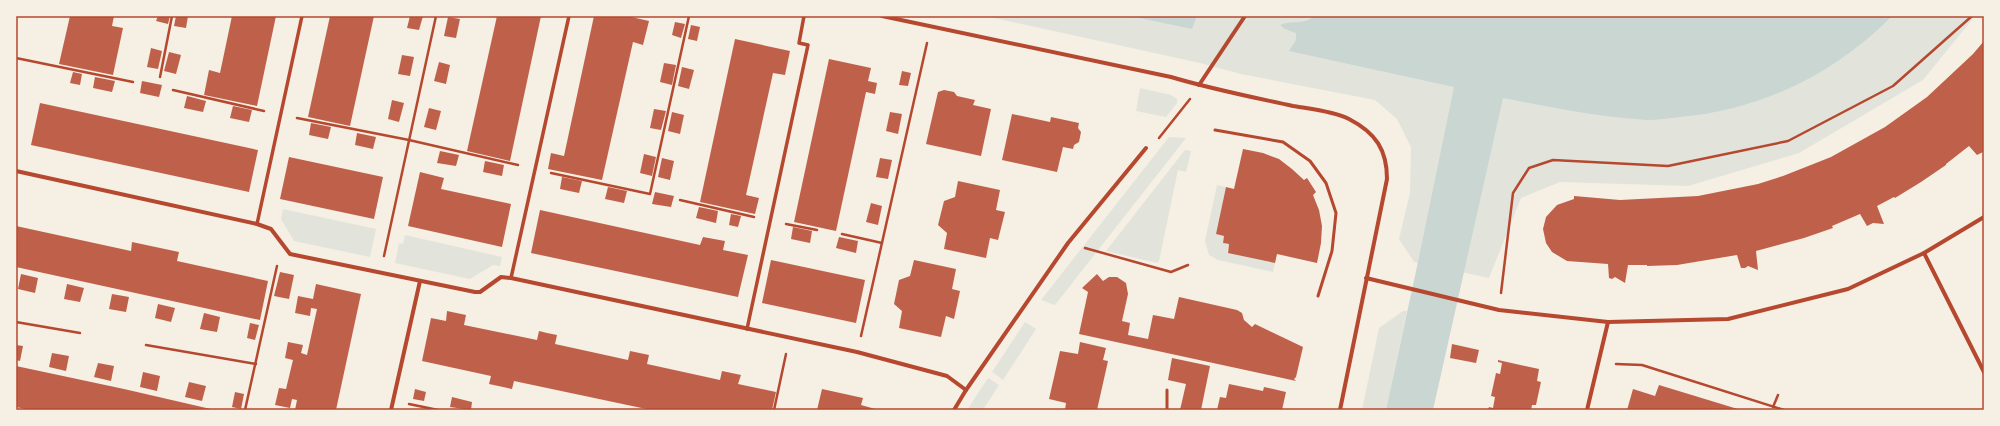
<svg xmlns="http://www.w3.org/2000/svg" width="2000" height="426" viewBox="0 0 2000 426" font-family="'Varela Round',sans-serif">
<rect width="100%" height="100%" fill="#f6efe4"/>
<g fill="#e2e4dc">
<path d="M985,16h990l-52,64 -124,73 -111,33 -128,-4 -39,16 -32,80 -75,-16 -15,-23 11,-46 1,-46 -14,-28 -22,-19 -134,-26 -41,-11z"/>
<path d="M1140,88l31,7 6,4v4l-11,14 -30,-6z"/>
<path d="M1169,137l17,1 -131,167 -14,-5z"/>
<path d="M1185,150l6,1 -5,21 -8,-2 -19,91 -2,2 -51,-12z"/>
<path d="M1217,185l9,2 -10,47 8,2 -1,7 6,1 -2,8 48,11 -2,9 -55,-12 -9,-5 -4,-14z"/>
<path d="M283,209l93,20 -6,28 -76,-16 -13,-22z"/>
<path d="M405,235l97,22 -2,9 -7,-1 -23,14 -75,-16 4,-20 4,1z"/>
<path d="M1403,311h4l-21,99h-24l17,-82z"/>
<path d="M1025,322l11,7 -33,51 -11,-8z"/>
<path d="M988,378l11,7 -16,25h-16z"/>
</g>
<g fill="#c9d6d2">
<path d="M1130,16h67l-5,13z"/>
<path d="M1313,16h579c-57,58 -131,94 -212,101 -11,1 -22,3 -33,3 -49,-3 -97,-13 -144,-22l-70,312h-47l32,-148 36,-175 -165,-36 7,-11v-7l-11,-4 -5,-4c11,-5 27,0 33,-9z"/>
</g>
<g fill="#bf614a">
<path d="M70,16h44l-2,10 11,2 -10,47 -54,-11z"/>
<path d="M158,16h12l-2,8 -12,-3z"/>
<path d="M176,16h12l-2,12 -12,-2z"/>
<path d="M232,16h44l-19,90 -53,-11 5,-25 11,3z"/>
<path d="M330,16h44l-24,110 -42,-9z"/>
<path d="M410,16h13l-4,14 -12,-2z"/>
<path d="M497,16h44l-31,145 -43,-10z"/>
<path d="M594,16h33l22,5 -6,24 -10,-3 -31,138 -54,-11 3,-16 13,3z"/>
<path d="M448,17l12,2 -4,19 -12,-2z"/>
<path d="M675,22l10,2 -4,14 -9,-3z"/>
<path d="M691,25l9,2 -3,14 -9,-2z"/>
<path d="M735,39l55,12 -5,24 -12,-2 -15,68 -12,54 13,3 -4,16 -55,-12z"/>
<path d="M1984,41l-1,111 -6,3 -8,-9 -23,18v1l-25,17 -26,16 -1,-1 -17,9 7,18 -11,-1 -6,3 -7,-12 -28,12 1,2 -29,10 -48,13 2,19 -10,-4 -3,2h-4l-4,-13 -60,10 -30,1v-1h-19l-3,18 -10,-6 -3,2 -3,-1 -1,-14 -41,-3 -15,-9 -6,-9 -3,-14 3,-12 11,-12 17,-6v-3l46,4 78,-4 60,-12 25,-8 48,-19 54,-30 42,-30 46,-43z"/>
<path d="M151,48l11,3 -4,18 -11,-2z"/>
<path d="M169,52l12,3 -5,19 -12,-3z"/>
<path d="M402,55l12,2 -4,19 -12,-2z"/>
<path d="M829,59l42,9 -3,13 9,2 -2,11 -9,-2 -30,139 -42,-9z"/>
<path d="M439,62l11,3 -4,19 -12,-3z"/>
<path d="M664,63l12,2 -4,20 -12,-3z"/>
<path d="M682,67l12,3 -5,19 -11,-3z"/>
<path d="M902,71l9,2 -3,13 -9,-1z"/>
<path d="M73,72l9,2 -2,11 -10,-2z"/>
<path d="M95,77l20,4 -3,11 -19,-4z"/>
<path d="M142,81l20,4 -3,12 -19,-4z"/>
<path d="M944,90l10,2 3,4 18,4 -2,5 18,4 -10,47 -55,-12 12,-52z"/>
<path d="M187,96l19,5 -3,11 -19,-4z"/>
<path d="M392,100l12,3 -5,19 -11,-3z"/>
<path d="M40,103l218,47 -9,42 -218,-47z"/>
<path d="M233,106l19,4 -3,12 -19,-4z"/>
<path d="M429,108l12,3 -5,19 -12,-3z"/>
<path d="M654,109l12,2 -5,19 -11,-2z"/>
<path d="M672,112l12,3 -4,19 -12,-3z"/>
<path d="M890,112l12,2 -4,20 -12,-3z"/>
<path d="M1012,114l38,8 1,-5 28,6 -1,5 3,4 -2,10 -5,3 -1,4 -10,-2 -6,25 -55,-12z"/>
<path d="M311,123l20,4 -3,12 -19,-4z"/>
<path d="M357,133l19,4 -3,12 -18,-4z"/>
<path d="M1243,149l20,4 16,6 13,10 12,11 3,-2 9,14 -3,3 6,15 3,16 -1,17 -4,20 -40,-9 -2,9 -47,-10 1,-9 -6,-1 1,-7 -8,-2 10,-47 8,2z"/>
<path d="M440,151l19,4 -3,11 -19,-3z"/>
<path d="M644,154l12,3 -4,19 -12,-3z"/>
<path d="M289,157l94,20 -9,42 -94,-20z"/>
<path d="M662,158l12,3 -4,19 -12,-3z"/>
<path d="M880,158l12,2 -4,19 -12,-2z"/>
<path d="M485,161l19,4 -2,11 -19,-4z"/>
<path d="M420,172l24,6 -3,11 70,15 -9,43 -94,-21z"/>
<path d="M562,177l20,4 -3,12 -19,-4z"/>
<path d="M958,181l42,9 -4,20 9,2 -7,28 -8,-2 -4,20 -42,-9 3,-16 -9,-8 6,-24 11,-4z"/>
<path d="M608,187l19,4 -3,12 -19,-4z"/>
<path d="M655,192l19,4 -3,11 -19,-3z"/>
<path d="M871,203l11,3 -4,19 -12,-3z"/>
<path d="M699,207l19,4 -2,12 -20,-5z"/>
<path d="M540,210l160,35 3,-8 22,4 -2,9 25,5 -10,42 -207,-44z"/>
<path d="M731,214l10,2 -3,11 -9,-2z"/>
<path d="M16,226l115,25 1,-9 47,10 -2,9 91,20 -8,39 -244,-53z"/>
<path d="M793,227l19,4 -2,12 -19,-4z"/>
<path d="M839,237l19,4 -2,12 -20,-5z"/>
<path d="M771,260l94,20 -9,43 -94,-20z"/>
<path d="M914,260l42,9 -4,20 8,2 -6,28 -8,-3 -5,21 -42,-9 3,-17 -8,-7 5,-24 11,-4z"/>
<path d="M280,272l14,3 -5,24 -15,-3z"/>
<path d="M21,274l17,4 -3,15 -17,-4z"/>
<path d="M1097,274l6,7 6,-4h8l9,6 2,11 -6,27 8,2 -2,12 20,4 5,-24 21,4 5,-22 58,13 5,3 2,7 8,7 3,-3 48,23 -7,30 -2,2 2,2 -217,-47 9,-42 -6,-4z"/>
<path d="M67,284l17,4 -4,14 -16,-3z"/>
<path d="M316,284l45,10 -25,116h-41l2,-10 -5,-1 -2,9 -15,-3 4,-17 7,1 7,-29 -8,-2 3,-16 15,3 -2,8 6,2 10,-46 -6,-1 -1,8 -15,-3 3,-17 15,3z"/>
<path d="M112,294l17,3 -3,15 -17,-3z"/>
<path d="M158,304l17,4 -4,14 -16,-4z"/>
<path d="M447,311l19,4 -2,10 73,15 2,-9 8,2 10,2 -2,9 73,16 2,-9 19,4 -2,9 73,16 2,-9 19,4 -3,9 38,8 -4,18h-121l-137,-29 -2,8 -23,-5 2,-8 -69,-15 9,-43 15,3z"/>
<path d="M204,313l16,4 -3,15 -17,-3z"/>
<path d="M250,323l9,2 -4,15 -8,-2z"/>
<path d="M1080,342l26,6 -3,12 5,1 -11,49h-32l1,-7 -17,-4 11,-48 18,3z"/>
<path d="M1452,344l27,6 -3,13 -26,-5z"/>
<path d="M16,345l7,1 -3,15 -4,-1z"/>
<path d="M52,353l17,3 -3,15 -17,-4z"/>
<path d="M1172,358l38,8 -9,44h-21l6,-26 -18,-4z"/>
<path d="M1498,360l41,9 -2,12 4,1 -5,23h-4l-1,5h-43l1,-3 4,1 2,-11 -4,-1 5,-23 4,1 2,-11 -4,-1z"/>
<path d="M98,363l16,3 -3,15 -17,-4z"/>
<path d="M16,366l108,23 91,21 -190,-1 -9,-2z"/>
<path d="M143,372l17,4 -3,15 -17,-4z"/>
<path d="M189,382l17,4 -4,15 -17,-4z"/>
<path d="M1229,384l34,7 1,-4 22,5 -4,18h-65l3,-13 6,1z"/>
<path d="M1659,385l82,25h-114l6,-21 22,7z"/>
<path d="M415,389l11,3 -2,9 -11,-2z"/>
<path d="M822,389l41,9 -2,7 18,5h-62z"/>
<path d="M235,392l9,2 -3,15 -9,-2z"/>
<path d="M452,397l20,5 -1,8 -21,-3z"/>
</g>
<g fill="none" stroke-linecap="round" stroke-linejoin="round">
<g stroke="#b5482f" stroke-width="2.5">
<path d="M16,58l117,24"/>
<path d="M160,77l12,-61"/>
<path d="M173,90l91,21"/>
<path d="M297,118l112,22 109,25"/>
<path d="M1159,138l31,-39"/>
<path d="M551,173l99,21 39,-178"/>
<path d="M680,200l74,17"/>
<path d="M786,224l31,6"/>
<path d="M842,234l40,9"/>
<path d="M1085,248l86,24 17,-7"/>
<path d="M384,256l52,-240"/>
<path d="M1501,293l12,-100 16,-25 24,-8 115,6 120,-25 105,-55 79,-70"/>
<path d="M16,322l64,11"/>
<path d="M861,336l66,-293"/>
<path d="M146,345l110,19"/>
<path d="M1616,364l26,1 142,45"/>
<path d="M409,404l29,6"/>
<path d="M1773,407l5,-12"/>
<path d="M245,410l32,-144"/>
<path d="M774,410l12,-56"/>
</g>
<g stroke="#b5482f" stroke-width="3">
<path d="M1215,130l68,12 27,19 16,22 10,30 -4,38 -14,45"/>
<path d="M1167,390v20"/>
</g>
<g stroke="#b5482f" stroke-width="3.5">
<path d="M257,224l45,-208"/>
<path d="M511,278l58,-262"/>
<path d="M747,329l61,-284 -9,-2 5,-27"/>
</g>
<g stroke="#b5482f" stroke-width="4">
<path d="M882,16l289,61c40,12 81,20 122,29 17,3 40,5 56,13 27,14 38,31 38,60l-47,231"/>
<path d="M1199,85l46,-69"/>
<path d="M16,171l241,53 14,5 19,25 185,38h5l21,-15 10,1 346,74 90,24 19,14"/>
<path d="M1924,253l60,119"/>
<path d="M1366,278l133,32 109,12 120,-3 120,-30 76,-36 60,-36"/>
<path d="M391,410l29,-129"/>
<path d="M954,410l12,-20 102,-147 78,-95"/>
<path d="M1587,410l21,-88"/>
</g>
</g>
<rect width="2000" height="426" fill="none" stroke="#f6efe4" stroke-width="34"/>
<rect x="17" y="17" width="1966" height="392" fill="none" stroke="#b5482f" stroke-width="1.5"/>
</svg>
